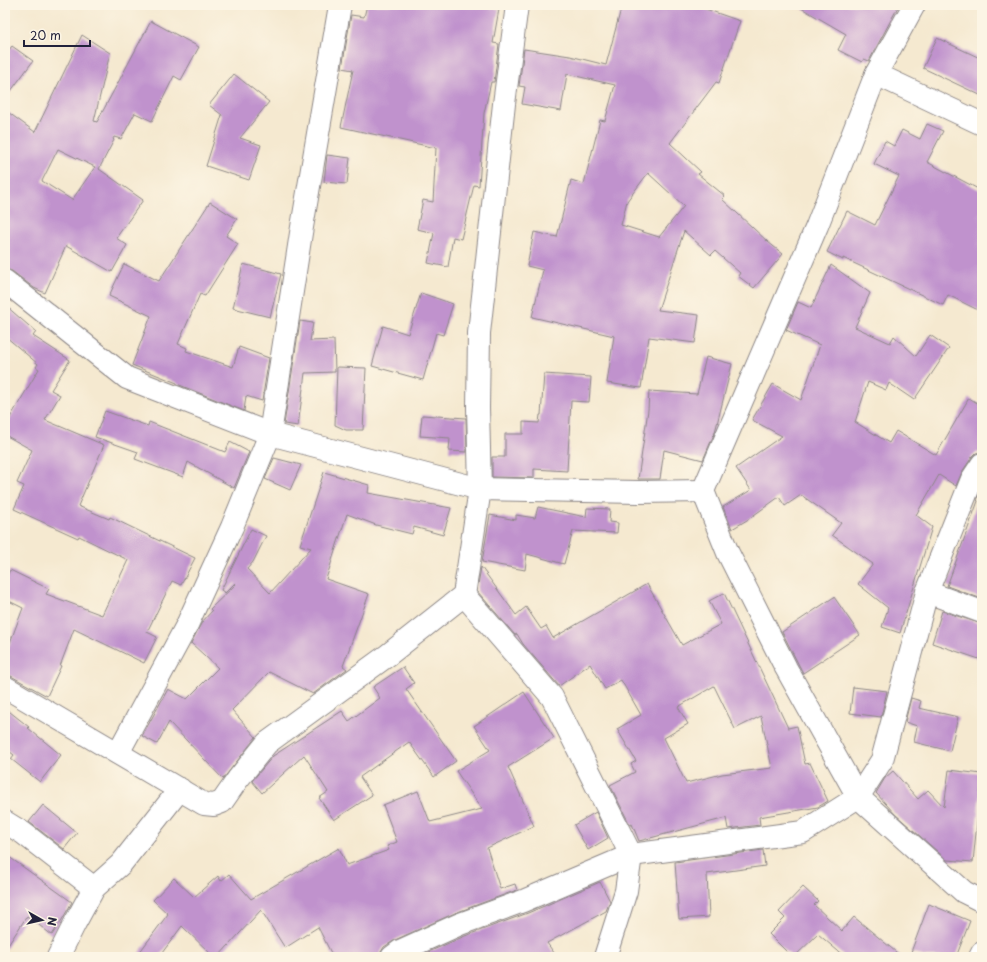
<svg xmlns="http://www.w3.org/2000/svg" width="987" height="962" viewBox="0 0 987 962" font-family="'Playpen Sans',sans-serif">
<rect width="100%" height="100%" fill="#fcf5e5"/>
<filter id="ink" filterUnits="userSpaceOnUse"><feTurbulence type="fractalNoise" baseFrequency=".025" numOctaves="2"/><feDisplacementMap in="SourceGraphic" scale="8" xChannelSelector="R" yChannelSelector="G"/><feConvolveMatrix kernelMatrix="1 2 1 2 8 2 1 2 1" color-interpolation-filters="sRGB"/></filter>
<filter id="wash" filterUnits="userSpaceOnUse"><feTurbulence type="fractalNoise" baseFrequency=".012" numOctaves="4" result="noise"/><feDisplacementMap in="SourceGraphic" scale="16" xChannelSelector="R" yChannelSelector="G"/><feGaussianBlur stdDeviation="0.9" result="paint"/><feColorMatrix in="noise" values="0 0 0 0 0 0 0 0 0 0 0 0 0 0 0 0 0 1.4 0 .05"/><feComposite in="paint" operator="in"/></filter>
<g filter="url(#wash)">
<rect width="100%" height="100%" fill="#f5e9d0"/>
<g id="blocks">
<g fill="#c092cd" fill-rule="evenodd">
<path d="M367,5h107l25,4 -6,34 6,1 -5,38h-3l-7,31 -5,73 -5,-1 -13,54 -8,-2 -5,30 -20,-4 6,-30 -17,-4 6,-29 10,2 3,-54 -95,-21 12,-57 -11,-2 9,-53 13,2z"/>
<path d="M622,5h72l46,16 -21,62 -3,-1 -46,61 31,29 -3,2 27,22 -3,3 46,43 15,12 -29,34 -16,-12 2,-3 -25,-22 -4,4 -27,-24 -26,79 41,5 -4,28 -46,-6 -8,51 -34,-5 7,-47 -82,-19 11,-47 -16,-4 7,-34 23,5 14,-57 13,4 16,-64 5,1 10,-36 -48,-11 -6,37 -39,-7 3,-17 -6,-1 5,-37 46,7 36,9zM648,173l36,33 -25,31 -38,-12 6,-24z"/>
<path d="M796,5h103l-30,56 -5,-2 -2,3 -24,-12 8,-16z"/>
<path d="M151,21l48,26 -18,33 -7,-4 -22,45 -17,-8 -14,26 -7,-2 -1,2 1,1 -15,29 44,31 -27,38 11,7 -15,27 -46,-26 -21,47 -11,-5 -22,-17 -7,-2v-159l30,22 47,-97 28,18 -16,68 3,1zM58,149l37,18 -23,33 -30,-19z"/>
<path d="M937,38l45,21v37l-59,-28z"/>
<path d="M12,46l21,15 -28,38v-44z"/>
<path d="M234,74l35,28 -29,36 21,7 -12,35 -43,-14 16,-51 -13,-10z"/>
<path d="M927,124l16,7 -16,31 55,29v121l-34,-17 -5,10 -100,-47v2l-16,-8 20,-41 28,14 24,-49 -25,-12 11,-23 9,5 8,-16 18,9z"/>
<path d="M327,155l23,3 -3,26 -23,-2z"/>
<path d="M210,202l27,17 -11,17 12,8 -33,52 -5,-2 -22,50 9,4 -1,3 47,16 6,-20 30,11 -7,43 -16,-5 -2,15 -67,-27v-1l-45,-18 19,-49 -42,-20 15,-32 35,17z"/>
<path d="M243,264l38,10 -11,43 -37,-9z"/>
<path d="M831,265l39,28 -15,34 35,16 4,-7 22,20 14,-21 19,13 -35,52 -25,-17 -3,7 -18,-8 -13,40 34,21 7,-12 40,24 33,-57 13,8v46l-6,1 -4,4 -10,15 -6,14 -17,-11 -23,40 16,12 -32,106 -18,-6 6,-19 -30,-24 15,-20 -41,-29 9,-12 -40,-28 -16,11 -6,-9 -32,23 -15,9 -9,-22 28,-17 -15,-22 46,-32 -30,-16 21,-36 28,16 19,-55 -34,-15 12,-28 13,6z"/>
<path d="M421,293l32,11 -10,31 -7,-2 -13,47 -51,-14 11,-40 25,8z"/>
<path d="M5,305l31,27 -3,4 37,24 -19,30 9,5 -15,25 59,25 -26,61 31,13 1,-2 85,41 -14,27 -9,-4 -25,51 10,5 -13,26 -70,-34 -14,37h1l-14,30 -36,-20 -6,-1v-19l18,-48 -18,-9v-19l5,-10 39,19 -3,5 56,21 26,-55 -49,-24 -1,2 -64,-29 10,-23 -7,-3 15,-33 -27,-15v-9l34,-57 -3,-2 2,-3 -33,-28z"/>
<path d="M300,321l13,2 -3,18 24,-1 1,32 -30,1 -7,53 -14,-2z"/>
<path d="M706,357l26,7 -17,68 -12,28 -39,-10 -4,29h-22l10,-69 1,-19 48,3z"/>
<path d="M337,367l29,1 -3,62h-17l-11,-5z"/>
<path d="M544,374l47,3 -2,25 -18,-1 -4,70 -33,-2v9l-42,-1v-20h13v-23h18v-12l16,1 1,-8h1z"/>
<path d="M105,411l43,15 1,-4 76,30 5,-10 19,10 -15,36 -46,-26 -5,15 -48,-18 3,-7 -43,-15z"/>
<path d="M422,415l44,3 1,34 -18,-1 1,-13 -30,-2z"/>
<path d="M274,458l27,7 -11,25 -25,-11z"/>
<path d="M324,472l45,13 -1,8 83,15 -8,27 -29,-8 -2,7 -36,-9 -29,-11 -21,65 43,15 -26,72 4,3 -34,25 -44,-22 -37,38 24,27 -33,42 -54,-57 -12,22 -15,-8 26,-47 19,10 31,-31 -27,-25 11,-21 10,-11 -2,-2 26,-25 -1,-1 -10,10 -4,-3 30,-61 15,7 -13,26 -6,7 23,24 41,-45 -11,-3z"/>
<path d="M982,488v111l-35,-13 31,-85 -1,-1z"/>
<path d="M538,507l48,10 1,-9 23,1 -1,13 9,1 -1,10 -44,-2 -9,33 -37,-10 -2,16 -43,-8 8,-47 26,5v-5l19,3z"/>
<path d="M481,567l35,48 10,-8 15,22 5,-3 7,12 94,-54 35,61 39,-21 -12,-23 15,-8 64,135 9,-2 8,38 5,-1 18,38 -10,6 -59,10 1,8 -32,4 -2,-11 -87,23 -7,-17 -2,1 -20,-40 25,-13 -4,-8 5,-3 -19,-32 24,-14 -20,-35 -16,9 -15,-25 -31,22 -36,-42 -6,-10 -2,1 -38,-44zM714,686l21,43 26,-13 11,52 -50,6 -36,9 -22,-45 24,-14 -10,-17z"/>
<path d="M834,597l26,38 -57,38 -21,-41z"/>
<path d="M942,611l40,13v36l-50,-17z"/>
<path d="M403,667l11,16 -8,6 50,72 -22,16 -25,-35 -49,35 12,18 -38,25 -15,-22 9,-6 -24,-37 -42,38 -10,-12 21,-25 69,-45 7,10 31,-23 -7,-11z"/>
<path d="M853,687l34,4 -6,26 -31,-4z"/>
<path d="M524,692l30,46 -46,29 26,59 -47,22 13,41 15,-5 2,6 -62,23 -60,27 -11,7 -3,5 -1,5h-47l-15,-30 -33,21 -24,-38 -43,47h-4l-32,-31 -23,31h-23l32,-43 -15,-14 21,-22 20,19 24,-21 3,5 8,-7 22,25 88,-51 8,17 42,-15 -2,-4 10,-4 -14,-37 35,-14 12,31 52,-13 -26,-38 34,-21 -16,-24z"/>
<path d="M911,698l10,3 -2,7 39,9 -8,34 -36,-9 3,-16 -12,-4z"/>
<path d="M5,708l24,19 -1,1 33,27 -21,27 -29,-23 3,-4 -9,-7z"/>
<path d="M949,770l33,4 -9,88 -26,-2 -52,-46 -19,-21 9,-15 8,-7 25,28 10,-9 16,17z"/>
<path d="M43,805l34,28 -13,16 -35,-27z"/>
<path d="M596,812l12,26 -20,12 -14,-25z"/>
<path d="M763,850l2,16 -58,8 2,43 -30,2 -4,-57z"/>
<path d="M5,854l67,48 -9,16 -11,17 -25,-19 -22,34z"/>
<path d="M600,882l10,19 -4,10 -59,32 10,14h-140l48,-21 63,-23z"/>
<path d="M803,887l15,14 -4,4 28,26 12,-14 48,40h-57l-27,-23 -24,23h-2l-23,-23 16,-16 -6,-6z"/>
<path d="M929,904l41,17 -14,36h-31l-14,-5z"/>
</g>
</g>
</g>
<g filter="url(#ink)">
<use href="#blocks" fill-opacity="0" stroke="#8c8686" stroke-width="1"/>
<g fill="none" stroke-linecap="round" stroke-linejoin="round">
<g stroke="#8c8686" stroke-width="24">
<g id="street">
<path d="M876,74l106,50"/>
<path d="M5,281l122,97 143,56 210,55 159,3 64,-1 25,62 58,115 72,129 106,95 18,9"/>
<path d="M703,491l114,-265 59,-152 38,-69"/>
<path d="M927,592l55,20"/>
<path d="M464,595l88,102 79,158 -5,36 -21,66"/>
<path d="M5,687l199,117 10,1 8,-3 16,-23 29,-36 121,-88 76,-60 16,-106 -2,-81 1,-75 25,-229 13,-99"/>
<path d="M118,753l68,-126 46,-100 38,-93 31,-201 39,-228"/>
<path d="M5,822l18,11 71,55"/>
<path d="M58,957l17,-34 19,-35 27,-24 59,-75"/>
<path d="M392,957l8,-6 60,-27 63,-23 108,-46 172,-23 55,-35 24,-37 45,-168 45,-113 10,-15"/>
<path d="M980,957l2,-4"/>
</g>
</g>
<use href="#street" stroke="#fff" stroke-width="22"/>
</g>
</g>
<rect width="987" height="962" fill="none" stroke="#fcf5e5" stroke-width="20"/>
<g transform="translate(42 920) rotate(98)" stroke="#fcf5e5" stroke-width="3" paint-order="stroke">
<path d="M0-3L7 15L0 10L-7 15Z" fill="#22223b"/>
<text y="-6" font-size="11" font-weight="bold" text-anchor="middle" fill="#22223b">N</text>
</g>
<path d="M24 40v6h66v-6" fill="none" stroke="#22223b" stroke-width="2"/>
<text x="30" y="40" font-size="12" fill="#22223b" stroke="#fcf5e5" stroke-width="3" paint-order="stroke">20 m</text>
</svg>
